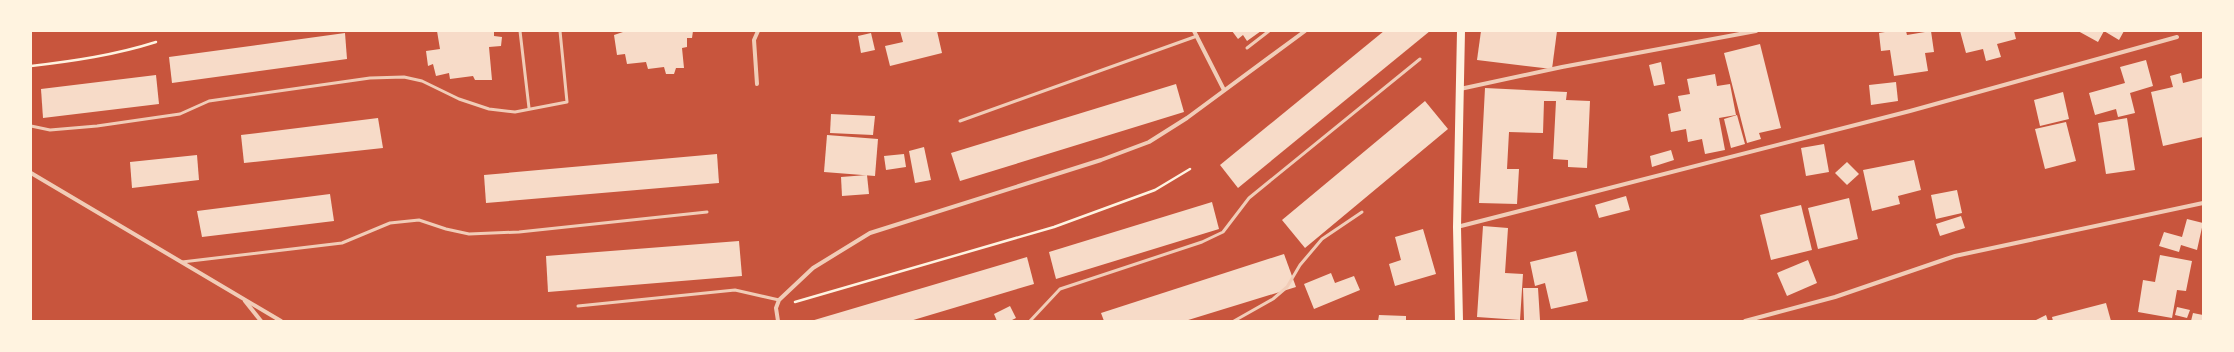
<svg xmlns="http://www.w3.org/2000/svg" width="2234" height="352" viewBox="0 0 2234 352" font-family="'IBM Plex Sans',sans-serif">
<rect width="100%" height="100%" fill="#c8553d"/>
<g fill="#f7dbc8">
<path d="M437,31h57v5l8,1 -1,9 -12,1 3,33h-17l-2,-4 -23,3 -1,-6 -13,3 -3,-12 -5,2 -2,-15 14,-2z"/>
<path d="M626,31h67l-1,7h-5v9l-5,1 2,20h-8l-2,6h-8l-2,-7 -16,2 -2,-7 -19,2 -2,-10 -8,1 -3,-20z"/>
<path d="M900,31h37l5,22 -52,13 -5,-20 18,-4z"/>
<path d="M1232,31h29l-14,10 -4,-6 -5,4z"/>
<path d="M1384,31h46l-192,157 -18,-23z"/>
<path d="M1481,31h76l-5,38 -75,-9z"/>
<path d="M1891,31h15l1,4 24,-4 3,21 -9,1 3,18 -34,5 -4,-26 -9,1 -2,-18z"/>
<path d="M1960,31h54l2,8 -19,5 4,13 -15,4 -3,-12 -17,4z"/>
<path d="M2078,31h46l-5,9 -15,-9 -6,11z"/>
<path d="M345,33l2,26 -175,24 -3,-26z"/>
<path d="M871,33l4,17 -14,3 -3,-17z"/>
<path d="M1760,44l21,84 -22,5 2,6 -14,4 -23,-90z"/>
<path d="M2146,60l7,26 -23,7 5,20 -17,4 -2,-8 -21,6 -6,-22 36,-10 -5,-16z"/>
<path d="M1661,62l4,22 -11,2 -5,-21z"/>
<path d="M2181,73l2,10 20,-5v59l-40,9 -12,-54 22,-5 -3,-11z"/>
<path d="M1715,74l2,12 13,-2 6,31 -17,3 6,32 -20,4 -3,-15 -14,3 -2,-13 -15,3 -3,-18 13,-3 -3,-15 12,-2 -3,-15z"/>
<path d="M156,75l3,29 -116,14 -2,-29z"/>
<path d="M1896,82l2,19 -27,4 -2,-20z"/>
<path d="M1176,84l8,28 -224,69 -9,-28z"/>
<path d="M1485,88l82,4 -1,8 24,1 -3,67 -19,-1v-7l-15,-1 3,-58h-12l-1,32 -34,-1 -2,37h12l-2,35 -38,-1z"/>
<path d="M2063,92l6,27 -29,7 -6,-26z"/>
<path d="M1425,101l23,28 -143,119 -23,-28z"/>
<path d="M831,114l44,2 -2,19 -43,-2z"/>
<path d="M1737,115l8,29 -14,4 -7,-29z"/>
<path d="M378,118l5,30 -139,15 -3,-28z"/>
<path d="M2127,118l8,52 -29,4 -8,-51z"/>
<path d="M2066,122l10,39 -31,8 -10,-40z"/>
<path d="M827,135l51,4 -3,37 -51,-4z"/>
<path d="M1824,144l5,28 -23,4 -5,-28z"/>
<path d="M924,147l7,33 -16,3 -6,-32z"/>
<path d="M1671,150l3,10 -22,7 -2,-11z"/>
<path d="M717,154l2,29 -233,20 -2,-28z"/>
<path d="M904,154l2,13 -20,3 -2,-14z"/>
<path d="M197,155l2,25 -67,8 -2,-26z"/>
<path d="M1914,160l7,30 -23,6 2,8 -28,7 -9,-41z"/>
<path d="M1847,162l12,12 -12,11 -12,-12z"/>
<path d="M867,175l2,19 -27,2 -1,-19z"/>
<path d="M1957,190l5,23 -26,6 -5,-24z"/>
<path d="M330,194l4,27 -132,16 -5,-26z"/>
<path d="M1626,196l4,14 -31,8 -4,-13z"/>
<path d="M1849,198l9,41 -40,10 -10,-41z"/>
<path d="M1212,202l7,27 -163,50 -7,-27z"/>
<path d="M1801,205l11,45 -41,10 -11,-45z"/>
<path d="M1961,216l4,12 -25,8 -4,-12z"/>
<path d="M2187,219l16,4 -6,27 -16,-5 -2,7 -20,-6 5,-14 18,5z"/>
<path d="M1483,226l25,2 -3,45 18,1 -3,46 -43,-3z"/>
<path d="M1423,229l13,45 -41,12 -6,-22 12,-4 -6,-23z"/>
<path d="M739,241l3,35 -194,16 -2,-36z"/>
<path d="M1576,251l12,50 -37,8 -6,-26 -10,3 -5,-24z"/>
<path d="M1284,254l12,33 -111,34h-81l-3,-8z"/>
<path d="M2160,255l32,6 -6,30 -9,-1 -5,28 -34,-6 5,-32 12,2z"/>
<path d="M1027,257l7,27 -124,37h-99z"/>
<path d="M1808,260l9,23 -30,13 -10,-23z"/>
<path d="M1331,273l4,10 19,-7 6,14 -46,19 -10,-25z"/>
<path d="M1523,288h15l2,32h-16z"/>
<path d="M2106,303l5,18h-58l-1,-4z"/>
<path d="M1010,306l6,12 -6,3h-13l-3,-7z"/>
<path d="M2177,307l13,3 -3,8 -12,-3z"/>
<path d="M2193,313l10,2v6h-12z"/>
<path d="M1379,315l27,1v5h-28z"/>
<path d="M2046,315l2,6h-14z"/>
</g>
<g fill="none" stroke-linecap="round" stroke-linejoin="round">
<g stroke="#fff3e0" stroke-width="2.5">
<path d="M31,66c43,-5 84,-11 125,-24"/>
<path d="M795,302l259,-75 101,-37 35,-21"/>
</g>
<g stroke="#f1ccb7" stroke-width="3">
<path d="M520,31l9,77"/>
<path d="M1247,48l22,-17"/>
<path d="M960,121l237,-85"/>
<path d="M31,126l19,4 47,-4 83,-12 29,-13 161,-23 34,-1 18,4 37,18 30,10 26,3 52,-10 -7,-71"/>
<path d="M182,262l160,-19 48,-20 29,-3 27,9 23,5 50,-2 188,-20"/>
<path d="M578,306l157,-16 44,10"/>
<path d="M1030,321l30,-32 142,-47 21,-10 26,-34 171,-139"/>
<path d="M1234,321l39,-22 14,-12 13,-22 22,-26 40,-27"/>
</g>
<g stroke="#f1ccb7" stroke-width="4">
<path d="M1194,31l30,59"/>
<path d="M757,84l-3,-44 4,-9"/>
<path d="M1460,89l102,-22 194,-36"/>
<path d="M31,173l250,148"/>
<path d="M1457,227l453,-116 267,-74"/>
<path d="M245,301l16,20"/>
<path d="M778,321l-2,-13 3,-8 34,-32 57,-35 231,-73 48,-18 38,-24 118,-87"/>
<path d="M1745,321l90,-24 120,-41 248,-53"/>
</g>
<path stroke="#fff3e0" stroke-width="8" d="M1459,321l-2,-94 4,-196"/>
</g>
<rect width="2234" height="352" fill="none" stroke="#fff3e0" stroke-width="64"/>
</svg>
